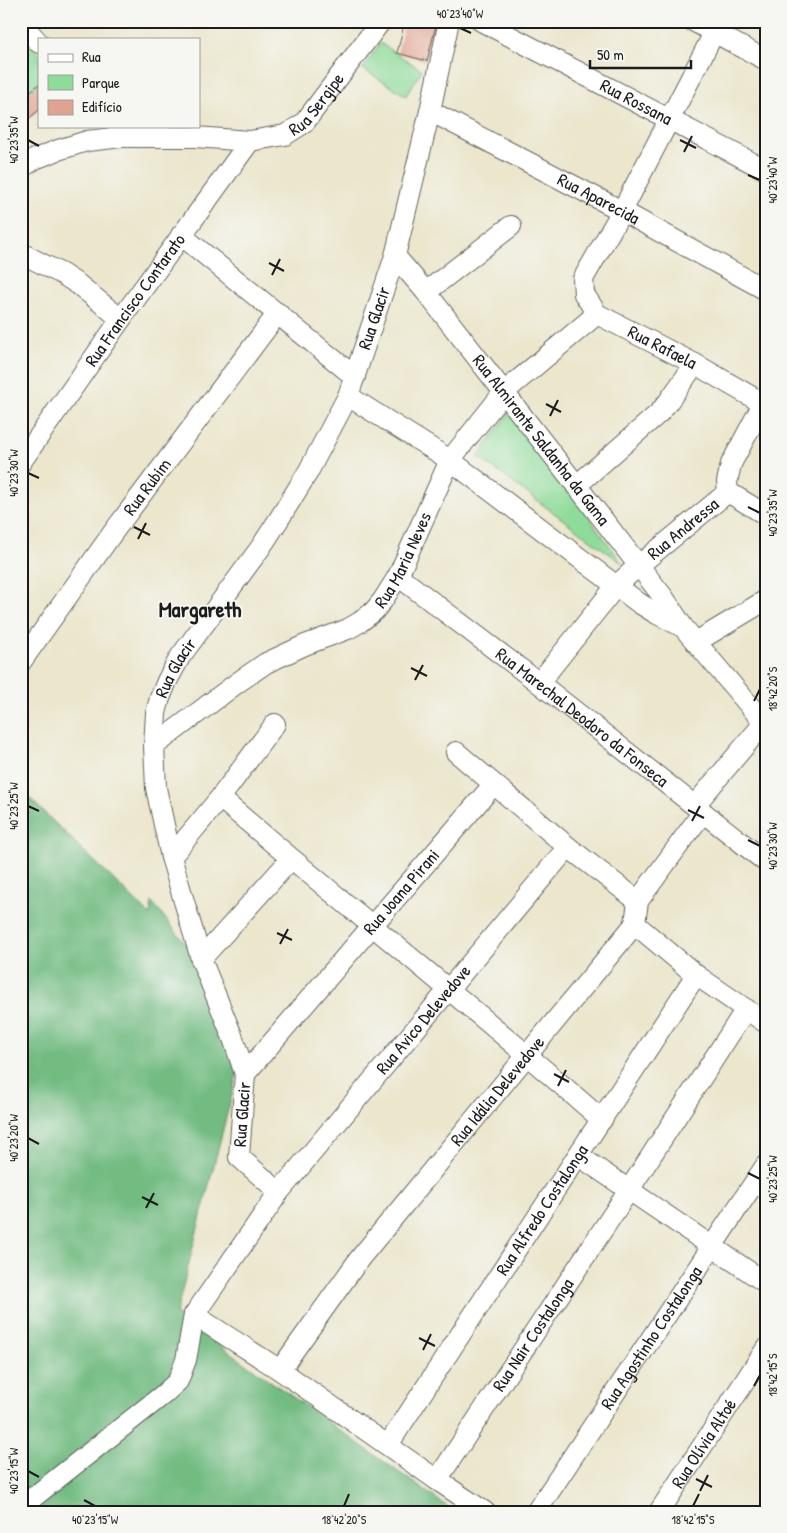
<svg xmlns="http://www.w3.org/2000/svg" width="787" height="1533" viewBox="0 0 787 1533" font-family="'Patrick Hand',sans-serif">
<rect width="100%" height="100%" fill="#f6f6f2"/>
<filter id="ink" filterUnits="userSpaceOnUse"><feTurbulence type="fractalNoise" baseFrequency=".02" numOctaves="2"/><feDisplacementMap in="SourceGraphic" scale="10" xChannelSelector="R" yChannelSelector="G"/><feConvolveMatrix kernelMatrix="1 2 1 2 8 2 1 2 1" color-interpolation-filters="sRGB"/></filter>
<filter id="wash" filterUnits="userSpaceOnUse"><feTurbulence type="fractalNoise" baseFrequency=".0096" numOctaves="4" result="noise"/><feDisplacementMap in="SourceGraphic" scale="20" xChannelSelector="R" yChannelSelector="G"/><feGaussianBlur stdDeviation="1.12" result="paint"/><feColorMatrix in="noise" values="0 0 0 0 0 0 0 0 0 0 0 0 0 0 0 0 0 1.4 0 .05"/><feComposite in="paint" operator="in"/></filter>
<g filter="url(#wash)">
<rect width="100%" height="100%" fill="#ebe6cc"/>
<g fill="#8edc9a" stroke="#557c5b">
<path d="M23,36l16,18v30l-18,15v-61z"/>
<path d="M380,43l42,27 -16,26 -43,-27z"/>
<path d="M511,410l111,153 -144,-106z"/>
</g>
<path fill="#72bc82" stroke="#476c4f" d="M21,790l129,125 2,-13 38,47 52,106 -66,259 279,198h-434z"/>
<g id="blocks">
<g fill="#e2a291">
<path d="M405,21h32l-10,40 -30,-8z"/>
<path d="M39,84v26l-18,15v-26z"/>
</g>
</g>
</g>
<g filter="url(#ink)">
<use href="#blocks" fill-opacity="0" stroke="#64635a" stroke-width="1"/>
<g fill="none" stroke-linecap="round" stroke-linejoin="round">
<g stroke="#64635a" stroke-width="22">
<g id="minor">
<path id="s1" d="M481,21l285,149"/>
<path d="M693,21l73,39"/>
<path d="M21,23l18,20"/>
<path id="s2" d="M714,33l-92,178 -39,68 1,15 13,20 98,50 71,41"/>
<path id="s3" d="M430,111l192,100 144,79"/>
<path id="s4" d="M21,168l14,-9 23,-9 29,-9 35,-4h73l55,4 35,-6 19,-12 77,-102"/>
<path d="M181,235l174,142"/>
<path d="M21,253l41,21 17,11 42,34"/>
<path id="s5" d="M395,256l31,36 238,306 19,29 83,98"/>
<path d="M426,292l85,-66"/>
<path d="M348,396l102,64 189,143 18,11 24,12"/>
<path d="M766,398l-35,66 -4,18 1,10 38,23"/>
<path id="s6" d="M21,462l100,-143 129,-178"/>
<path d="M576,486l83,-73 9,-11 27,-38"/>
<path id="s7" d="M398,576l141,107 227,179"/>
<path d="M696,642l70,-42"/>
<path id="s8" d="M21,662l93,-131 164,-218"/>
<path id="s9" d="M539,683l77,-97 22,-20 90,-74"/>
<path id="s10" d="M154,746l83,-63 29,-20 39,-18 43,-16 12,-7 14,-11 9,-11 15,-24 52,-116 54,-68 93,-78"/>
<path d="M456,752l112,95 70,54"/>
<path d="M220,798c126,108 257,212 382,322"/>
<path d="M695,805l69,-82"/>
<path d="M703,812l-65,89 -3,23 61,51 70,48"/>
<path d="M171,857l49,-59 55,-74"/>
<path d="M201,959l90,-100"/>
<path id="s11" d="M245,1074l249,-290"/>
<path d="M579,1156l187,127"/>
<path id="s12" d="M279,1192l-40,-35 6,-83 -12,-36 -32,-79 -30,-102 -15,-69 -2,-42 2,-33 4,-15 7,-17 13,-24 81,-110 20,-31 27,-44 40,-76 47,-140 35,-145 19,-90"/>
<path d="M194,1315l86,55 157,110 48,32"/>
<path id="s13" d="M280,1370l80,-112 275,-334"/>
<path id="s14" d="M388,1445l308,-470"/>
<path id="s15" d="M437,1480l192,-290 117,-181"/>
<path id="s16" d="M21,1507l143,-113 14,-13 8,-21 8,-45 85,-123 289,-345"/>
<path id="s17" d="M536,1512l230,-347"/>
<path id="s18" d="M659,1512l107,-163"/>
</g>
</g>
<use href="#minor" stroke="#fff" stroke-width="20"/>
</g>
</g>
<path fill="none" stroke="#1c1c1c" stroke-width="2" d="M460,28l11,5M28,140l11,6M680,140l16,8M684,152l8,-16M748,175l12,5M269,263l15,8M272,275l8,-16M546,404l15,8M550,416l8,-16M28,473l11,5M748,507l12,6M134,527l16,8M138,539l8,-16M411,668l16,8M415,680l8,-15M754,701l6,-12M28,806l11,5M688,810l16,8M692,821l8,-15M748,840l12,6M277,933l15,7M280,944l8,-15M554,1074l15,8M558,1086l8,-16M28,1138l11,6M748,1173l12,6M142,1197l16,8M146,1208l8,-15M419,1338l16,8M423,1350l8,-16M754,1386l6,-11M28,1471l11,6M696,1479l16,8M700,1491l8,-16M84,1500l11,6M344,1506l5,-12M693,1506l6,-12"/>
<g text-anchor="middle" stroke-width="4" stroke-linejoin="round" paint-order="stroke">
<g font-size="18" fill="#1c1c1c" stroke="#f6f6f2">
<text dy="6" stroke="none"><textPath href="#s4" startOffset="315">Rua Sergipe</textPath></text>
<text dy="6" stroke="none"><textPath href="#s1" startOffset="175">Rua Rossana</textPath></text>
<text dy="6" stroke="none"><textPath href="#s3" startOffset="190">Rua Aparecida</textPath></text>
<text dy="6" stroke="none"><textPath href="#s6" startOffset="198">Rua Francisco Contarato</textPath></text>
<text dy="6" stroke="none"><textPath href="#s12" startOffset="966">Rua Glacir</textPath></text>
<text dy="6" stroke="none"><textPath href="#s2" startOffset="391">Rua Rafaela</textPath></text>
<text dy="6" stroke="none"><textPath href="#s5" startOffset="235">Rua Almirante Saldanha da Gama</textPath></text>
<text dy="6" stroke="none"><textPath href="#s8" startOffset="216">Rua Rubim</textPath></text>
<text dy="6" stroke="none"><textPath href="#s9" startOffset="212">Rua Andressa</textPath></text>
<text dy="6" stroke="none"><textPath href="#s10" startOffset="319">Rua Maria Neves</textPath></text>
<text dy="6" stroke="none"><textPath href="#s12" startOffset="561">Rua Glacir</textPath></text>
<text dy="6" stroke="none"><textPath href="#s7" startOffset="232">Rua Marechal Deodoro da Fonseca</textPath></text>
<text dy="6" stroke="none"><textPath href="#s11" startOffset="240">Rua Joana Pirani</textPath></text>
<text dy="6" stroke="none"><textPath href="#s16" startOffset="644">Rua Avico Delevedove</textPath></text>
<text dy="6" stroke="none"><textPath href="#s13" startOffset="354">Rua Idália Delevedove</textPath></text>
<text dy="6" stroke="none"><textPath href="#s12" startOffset="96">Rua Glacir</textPath></text>
<text dy="6" stroke="none"><textPath href="#s14" startOffset="281">Rua Alfredo Costalonga</textPath></text>
<text dy="6" stroke="none"><textPath href="#s15" startOffset="174">Rua Nair Costalonga</textPath></text>
<text dy="6" stroke="none"><textPath href="#s17" startOffset="209">Rua Agostinho Costalonga</textPath></text>
<text dy="6" stroke="none"><textPath href="#s18" startOffset="82">Rua Olívia Altoé</textPath></text>
</g>
<g font-size="22" font-weight="bold" fill="#1c1c1c" stroke="#f6f6f2">
<text x="200" y="617">Margareth</text>
</g>
</g>
<rect width="787" height="1533" fill="none" stroke="#f6f6f2" stroke-width="55"/>
<rect x="38" y="38" width="162" height="90" fill="#f6f6f2" stroke="#9f9f9c"/>
<rect x="48" y="54" width="25" height="8" fill="#ffffff" stroke="#9f9f9c"/>
<text x="82" y="62" font-size="15" fill="#1c1c1c">Rua</text>
<rect x="48" y="75" width="25" height="15" fill="#8edc9a" stroke="#9f9f9c"/>
<text x="82" y="88" font-size="15" fill="#1c1c1c">Parque</text>
<rect x="48" y="100" width="25" height="15" fill="#e2a291" stroke="#9f9f9c"/>
<text x="82" y="112" font-size="15" fill="#1c1c1c">Edifício</text>
<path d="M590 60v8h101v-8" fill="none" stroke="#1c1c1c" stroke-width="2.5"/>
<text x="597" y="60" font-size="15" fill="#1c1c1c" stroke="#f6f6f2" stroke-width="4" paint-order="stroke">50 m</text>
<rect x="28" y="28" width="732" height="1478" fill="none" stroke="#1c1c1c" stroke-width="2"/>
<g font-size="12" text-anchor="middle" fill="#1c1c1c">
<text x="460" y="18">40°23'40"W</text>
<text transform="translate(14 140) rotate(-90)" y="4">40°23'35"W</text>
<text transform="translate(773 180) rotate(-90)" y="4">40°23'40"W</text>
<text transform="translate(14 473) rotate(-90)" y="4">40°23'30"W</text>
<text transform="translate(773 513) rotate(-90)" y="4">40°23'35"W</text>
<text transform="translate(773 689) rotate(-90)" y="4">18°42'20"S</text>
<text transform="translate(14 806) rotate(-90)" y="4">40°23'25"W</text>
<text transform="translate(773 846) rotate(-90)" y="4">40°23'30"W</text>
<text transform="translate(14 1138) rotate(-90)" y="4">40°23'20"W</text>
<text transform="translate(773 1179) rotate(-90)" y="4">40°23'25"W</text>
<text transform="translate(773 1375) rotate(-90)" y="4">18°42'15"S</text>
<text transform="translate(14 1471) rotate(-90)" y="4">40°23'15"W</text>
<text x="95" y="1524">40°23'15"W</text>
<text x="344" y="1524">18°42'20"S</text>
<text x="693" y="1524">18°42'15"S</text>
</g>
</svg>
